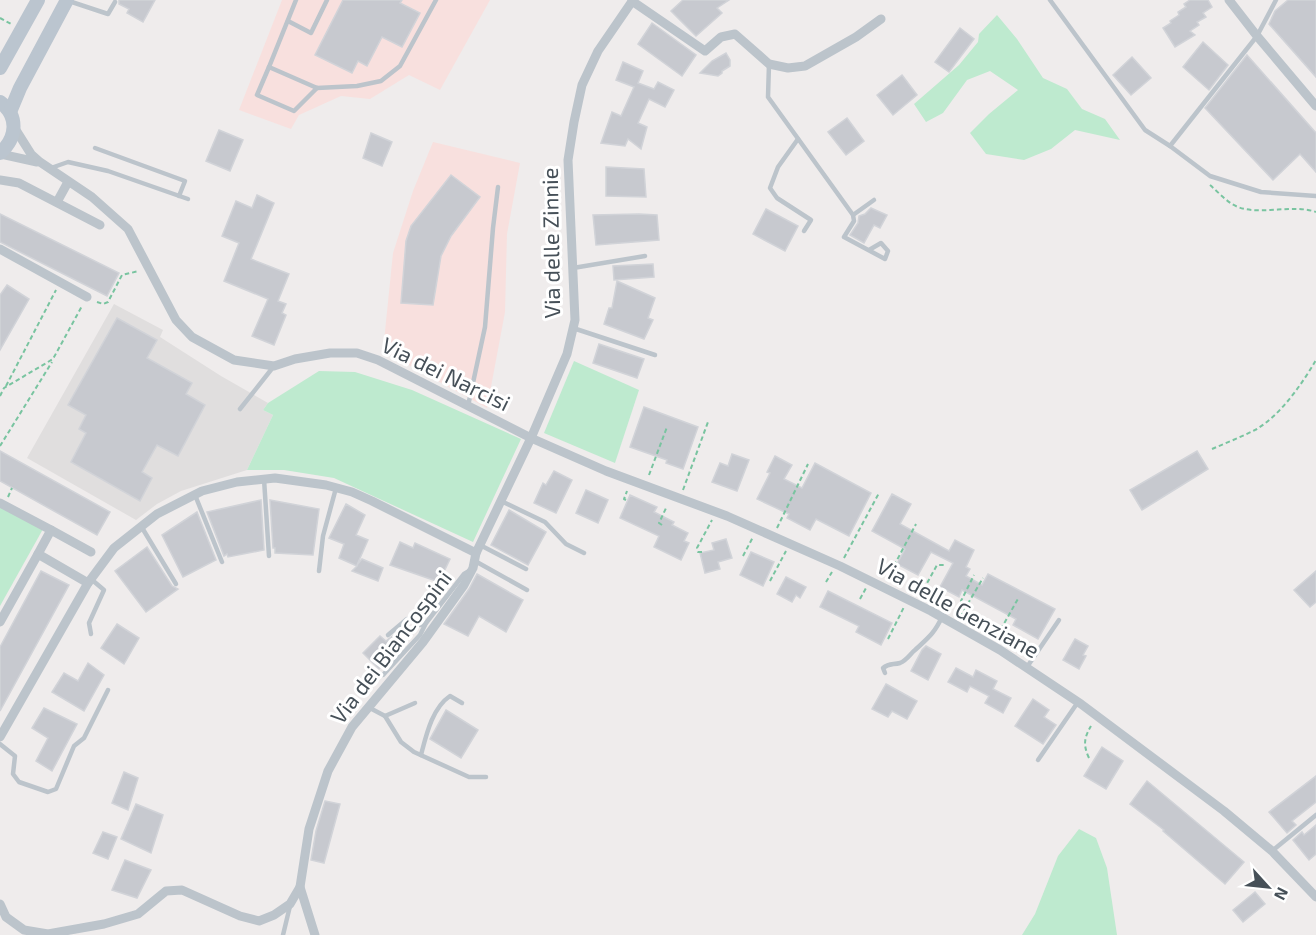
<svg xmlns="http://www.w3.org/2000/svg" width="1316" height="935" viewBox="0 0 1316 935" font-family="'Exo 2',sans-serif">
<rect width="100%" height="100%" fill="#efecec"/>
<path fill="#e0dede" d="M114,304l49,26 -3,7 61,39 47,27 -5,7 10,5 -26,55 -66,21 -24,13 -21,16 -109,-62z"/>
<g fill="#f8e0de">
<path d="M282,0h208l-50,90 -31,-15 -39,24 -29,-3 -42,19 -8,14 -52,-19z"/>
<path d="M433,142l87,21 -13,71 -2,78 -18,96 -104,-57 10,-98 20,-62z"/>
</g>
<g fill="#beeacf">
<path d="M997,15l20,24 26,39 24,11 15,20 23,10 15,21 -45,-10 -24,19 -27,11 -38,-6 -16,-21 19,-19 29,-24 -28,-19 -23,9 -24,33 -17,9 -12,-18 45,-39 19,-23 1,-8z"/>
<path d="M574,361l65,29 -24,73 -71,-30z"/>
<path d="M319,371l36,1 57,18 109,49 -48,103 -139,-64 -50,-8h-37l26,-55 -10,-5 5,-7z"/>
<path d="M0,506l43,23 -43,77z"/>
<path d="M1079,829l17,9 11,30 10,67h-95l13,-21 23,-58z"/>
</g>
<g fill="#c7c9cf" stroke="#d1d3d8" stroke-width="1.5">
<path d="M119,0h36l-12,22 -16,-9 2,-4 -10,-5z"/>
<path d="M343,0h59l-2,3 20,10 -18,34 -20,-10 -15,29 -9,-5 -6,12 -37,-18z"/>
<path d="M683,0h46l-12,8 5,5 -26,23 -25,-25z"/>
<path d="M1190,0h18l4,7 -9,6 3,4 -9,5 2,3 -9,6 5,4 -20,12 -12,-19 8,-5 -1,-2 9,-6 -1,-3 8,-5 -2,-3z"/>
<path d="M1288,0h28v77l-47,-53 6,-13z"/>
<path d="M652,23l44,32 -14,21 -44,-32z"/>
<path d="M960,28l14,11 -25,33 -14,-10z"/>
<path d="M1203,42l25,23 -19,25 -26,-23z"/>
<path d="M726,53l4,7v6l-8,5v2l-4,3 -18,-3 12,-12z"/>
<path d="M1247,55l69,78v39l-16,-18 -27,26 -68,-72z"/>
<path d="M1132,57l19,21 -20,17 -18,-20z"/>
<path d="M623,62l20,9 -5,12 16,6 4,-7 16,8 -9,17 -16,-8 -11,24 9,4 -6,22 -13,-10 -3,7 -24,-3 11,-31 9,4 13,-29 -18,-7z"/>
<path d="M902,75l15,20 -24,20 -16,-20z"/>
<path d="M847,118l17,23 -18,14 -18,-23z"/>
<path d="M219,130l24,10 -13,31 -24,-10z"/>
<path d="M371,133l21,9 -10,24 -19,-8z"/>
<path d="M606,167l38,2 2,28 -40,-1z"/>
<path d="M451,175l29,22 -29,39 -10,20 -8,49 -32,-2 5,-62 5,-15z"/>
<path d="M257,195l17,8 -23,56 38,15 -11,27 8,3 -4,9 4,2 -12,30 -22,-9 16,-37 -44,-18 15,-38 -17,-7 14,-35 16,7z"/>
<path d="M871,208l16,7 -7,13 -6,-3 -10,18 -14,-8 8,-12 1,-7 6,-2z"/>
<path d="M766,209l32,17 -13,25 -32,-17z"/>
<path d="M0,214l119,59 -12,23 -107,-54z"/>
<path d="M639,214l18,1 2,25 -63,5 -3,-30z"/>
<path d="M653,264l1,13 -40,3 -1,-14z"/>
<path d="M617,281l38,17 -7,20 5,2 -9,19 -40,-15 5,-16h3z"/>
<path d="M7,285l22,14 -29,51v-55z"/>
<path d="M117,318l40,22 -10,18 45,25 -6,11 19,11 -27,51 -21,-11 -15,27 10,6 -12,23 -69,-39 15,-29 -7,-4 7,-14 -18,-10z"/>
<path d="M599,344l45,15 -7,19 -44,-15z"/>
<path d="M644,407l54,20 -15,42 -17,-6 1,-3 -37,-13z"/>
<path d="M0,451l110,61 -13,23 -97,-54z"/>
<path d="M1197,451l11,18 -66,41 -12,-20z"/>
<path d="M732,454l17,6 -12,31 -25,-9 8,-19 8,3z"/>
<path d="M775,456l17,9 -8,14 18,9 13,-25 56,30 -22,43 -33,-17 -6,11 -23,-12 2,-4 -32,-15 13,-26 -3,-1z"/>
<path d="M554,471l18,9 -16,33 -22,-10 9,-20 3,2z"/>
<path d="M586,490l22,10 -10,23 -22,-10z"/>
<path d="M892,494l19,10 -11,20 49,27 6,-11 19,10 -8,17 4,2 -4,7 16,9 6,-11 67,35 -17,30 -25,-14 3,-6 -54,-29 -3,7 -19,-10 13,-24 -22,-11 -13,23 -21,-11 8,-15 -33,-18z"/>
<path d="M630,495l27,12 -3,5 20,10 -2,3 16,8 -4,8 5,2 -8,17 -27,-13 5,-11 -39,-18z"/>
<path d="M261,500l3,50 -36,7 -1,-3 -3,2 -17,-44z"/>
<path d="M270,500l49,9 -6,46 -38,-2v-5h-2z"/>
<path d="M346,504l19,11 -9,20 12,5 -11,25 5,-6 21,9 -5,13 -26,-10 5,-5 -18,-8 5,-14 -15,-6z"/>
<path d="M509,510l37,22 -18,33 -37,-20z"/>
<path d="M197,512l19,48 -33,17 -21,-42z"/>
<path d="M726,539l6,19 -14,4 2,7 -15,4 -5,-20 14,-3 -2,-7z"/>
<path d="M400,542l13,6 2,-5 35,16 -11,23 -49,-17z"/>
<path d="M147,547l25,39 6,3 -32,23 -31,-41z"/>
<path d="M751,552l23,10 -11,24 -23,-11z"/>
<path d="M41,571l28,14 -69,126v-64z"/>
<path d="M1316,571v31l-6,5 -16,-17z"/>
<path d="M477,574l46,26 -17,32 -27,-16 -11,20 -24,-12 25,-35z"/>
<path d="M786,577l20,10 -6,11 -4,-3 -4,7 -15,-8z"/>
<path d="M828,591l64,32 -11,22 -25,-13 3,-6 -39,-19z"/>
<path d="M117,624l22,14 -15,26 -23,-16z"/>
<path d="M405,626l8,7 -34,36 -16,-16 17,-17 6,5z"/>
<path d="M1075,639l13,7 -5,9 3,1 -7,13 -16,-9z"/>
<path d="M926,646l15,8 -13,26 -17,-9 11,-21z"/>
<path d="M88,663l16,12 -20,36 -32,-19 12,-19 14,8z"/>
<path d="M956,668l17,9 3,-7 21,11 -4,8 18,9 -8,15 -18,-10 4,-7 -19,-10 -3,6 -19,-10z"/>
<path d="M886,684l31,17 -10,18 -15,-8 -4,6 -16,-8z"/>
<path d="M1033,699l16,11 -5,7 12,8 -13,19 -28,-18z"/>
<path d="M44,708l33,16 -25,47 -16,-10 12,-23 -16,-10z"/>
<path d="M446,710l32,20 -17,28 -31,-19z"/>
<path d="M1102,747l21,14 -17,28 -22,-13z"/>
<path d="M124,772l14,6 -10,32 -16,-7z"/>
<path d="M1316,776v26l-24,19 4,4 -9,8 -18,-21z"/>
<path d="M1147,781l97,81 -19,22 -62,-53 1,-1 -34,-26z"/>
<path d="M325,801l15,3 -16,59 -13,-3 5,-29z"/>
<path d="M136,804l27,11 -12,38 -30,-14z"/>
<path d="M1316,825v29l-7,6 -16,-20 9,-8 2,3z"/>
<path d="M103,832l14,5 -9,22 -15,-6z"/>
<path d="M125,860l26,10 -14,28 -25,-8z"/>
<path d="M1255,892l10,12 -22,18 -10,-12z"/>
</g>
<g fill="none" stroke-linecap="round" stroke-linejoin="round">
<g stroke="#79c4a0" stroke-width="2" stroke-dasharray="4.5 3" stroke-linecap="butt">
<path d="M0,18l11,6"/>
<path d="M1210,185c7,6 14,14 22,19 22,14 59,-1 84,8"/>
<path d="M97,302l6,2 5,-2 14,-27 17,-4"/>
<path d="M6,386l50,-96"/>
<path d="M0,396l4,-8 49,-29 29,-53"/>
<path d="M0,446l52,-84"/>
<path d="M1212,449c14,-6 29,-12 43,-19 25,-14 47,-46 61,-70"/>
<path d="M649,475l18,-48"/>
<path d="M683,490l25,-68"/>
<path d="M8,497l4,-9"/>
<path d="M626,500l-2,-1 3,-8"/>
<path d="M662,525l-3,-2 8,-17"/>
<path d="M777,528l31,-64"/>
<path d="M702,552h-4l-1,-4 15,-28"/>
<path d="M743,556l10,-19"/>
<path d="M844,558l35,-65"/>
<path d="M887,579l29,-55"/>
<path d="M770,581l16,-30"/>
<path d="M826,582l6,-10"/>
<path d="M920,596l17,-31h7"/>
<path d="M860,599l6,-11"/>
<path d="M962,610l-1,-9 13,-26"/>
<path d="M960,617l23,-39"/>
<path d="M997,636l22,-39"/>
<path d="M888,639l16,-32"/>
<path d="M1089,758c-6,-13 -5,-20 2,-32"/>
</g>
<g stroke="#bcc4cb" stroke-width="4.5">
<path d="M296,0l-27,67 48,21 40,-2 24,-5 19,-15 36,-66"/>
<path d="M1050,0l95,130 25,16 40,30 51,16 55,4"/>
<path d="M69,1l39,13 7,-12"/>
<path d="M288,21l23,12 16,-33"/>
<path d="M769,64l-1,33 85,118 1,6 -10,16 41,22 3,-8 -7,-8 -12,7"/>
<path d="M269,67l-12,28 37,16 23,-23"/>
<path d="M798,139l-20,28 -8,21 7,10 34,22 -7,11"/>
<path d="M1170,146l87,-110 19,-36"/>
<path d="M95,148l90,33 -6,15"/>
<path d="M51,168l17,-6 40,9 80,28"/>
<path d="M853,215l21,-15"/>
<path d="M573,268l72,-12"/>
<path d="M573,328l82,27"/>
<path d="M468,406l17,-79 8,-99 5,-41"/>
<path d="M240,409l34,-43"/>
<path d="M264,479l5,77"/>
<path d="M195,495l27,67"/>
<path d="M501,501l44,21 21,22 18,9"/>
<path d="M141,526l35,58"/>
<path d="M480,545l46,24"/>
<path d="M475,561l52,29"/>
<path d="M319,571l4,-35 13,-48"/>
<path d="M91,579l13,11 -15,33 2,11"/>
<path d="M388,635l19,-16 13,6 6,-2"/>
<path d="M1027,667l32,-47"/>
<path d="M370,669l8,6h5l37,-40 6,-12 38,-49 5,-3"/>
<path d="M885,673l-2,-5c6,-5 10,-3 17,-5 7,-3 10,-9 15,-13 13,-12 19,-16 27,-33"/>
<path d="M368,707l17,9 16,26 13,10 55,25h17"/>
<path d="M385,716l30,-13"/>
<path d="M0,744l15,12 -2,18 6,8 29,10 8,-3 18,-43 10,-8 24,-48"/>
<path d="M421,755c5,-19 11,-47 29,-59l12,7"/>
<path d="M1038,760l40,-58"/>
<path d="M1272,851l44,-36"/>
<path d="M283,935l7,-29"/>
</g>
<g stroke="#bcc4cb" stroke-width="9">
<path d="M1229,0l28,36 59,70"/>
<path d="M632,1l73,50 16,-14 14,-3 34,30 19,4 17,-2 51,-29 25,-18"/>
<path d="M14,127l17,27 9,8 52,35 36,32 48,91 16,17 42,23 40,6 21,-7 35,-6h27l21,7 153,78 75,33 121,45 113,50 91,45 69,39 81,54 143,107 48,40 44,46"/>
<path d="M0,154l37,8"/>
<path d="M0,180l19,3 81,42"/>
<path d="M57,202l11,-20"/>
<path d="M0,249l87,48"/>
<path d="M0,503l51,27"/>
<path d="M38,554l13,-24 40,22"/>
<path d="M0,622l38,-68 50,29"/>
<path d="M0,737l88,-154 26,-35 43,-34 45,-23 35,-9 38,-4 51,7 26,7 20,9 104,52"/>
<path d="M0,904l6,13 18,13 24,4 56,-10 34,-10 28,-23 16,-1 58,26 19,5 15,-6 16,-11 10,-17"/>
<path d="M315,935l-15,-48 9,-58 19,-58 24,-44 71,-85 41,-57 9,-17 3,-15 55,-115 36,-84 8,-34 -7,-160 6,-38 8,-37 16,-34 35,-51"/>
</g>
<g stroke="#bbc5cf" stroke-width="14">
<path d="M0,68l38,-68"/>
<path d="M0,102c19,14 17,36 0,51"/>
<path d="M10,112l10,-24 47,-88"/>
</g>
</g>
<g text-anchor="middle" stroke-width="6" stroke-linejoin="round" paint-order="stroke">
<g font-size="22" fill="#465058" stroke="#fff">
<text transform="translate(551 243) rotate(-91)" y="8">Via delle Zinnie</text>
<text transform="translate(446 374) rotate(26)" y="8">Via dei Narcisi</text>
<text transform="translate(958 608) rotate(29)" y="8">Via delle Genziane</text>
<text transform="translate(391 647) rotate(-53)" y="8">Via dei Biancospini</text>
</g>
</g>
<g transform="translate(1268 887) rotate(117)" stroke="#ffffff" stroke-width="4.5" paint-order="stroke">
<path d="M0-4.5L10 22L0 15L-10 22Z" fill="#465058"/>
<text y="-9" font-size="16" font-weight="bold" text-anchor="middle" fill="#465058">N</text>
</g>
</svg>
